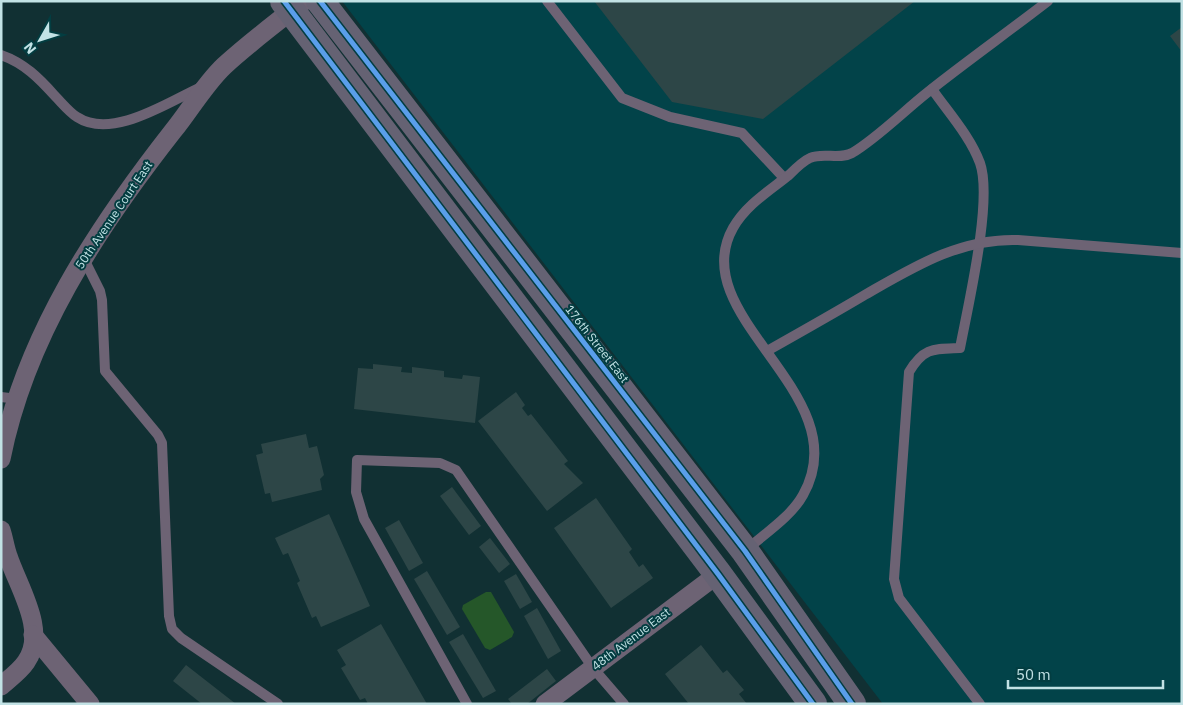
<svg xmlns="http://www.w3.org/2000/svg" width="1183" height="705" viewBox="0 0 1183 705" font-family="'IBM Plex Sans',sans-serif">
<rect width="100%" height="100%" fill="#113033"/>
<path fill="#024349" d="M342,1h840v703h-299z"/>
<path fill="#255729" d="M486,592h5l23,40 -2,5 -22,13 -5,-2 -23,-39 1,-4z"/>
<g fill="#2d4647">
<path d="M594,1h321l-152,118 -91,-17z"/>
<path d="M1182,27v25l-12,-16z"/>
<path d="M373,364l29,3 -1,5 11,1v-6l32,4v6l18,2 1,-4 17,2 -5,46 -121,-14 4,-41 15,1z"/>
<path d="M516,392l9,13 -3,3 6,8 3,-2 37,47 -4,3 19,19 -36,28 -69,-90z"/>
<path d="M306,434l3,14 8,-2 7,29 -4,4 2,11 -50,12 -2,-9 -5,1 -9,-39 7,-2 -2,-9z"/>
<path d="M452,487l29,39 -12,9 -29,-39z"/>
<path d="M596,498l36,51 -3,3 10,15 4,-3 10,14 -42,30 -57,-80z"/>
<path d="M329,514l41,92 -49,21 -5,-11 -4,2 -15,-35 3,-2 -12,-28 -5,2 -8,-17z"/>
<path d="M399,520l24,43 -14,8 -24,-43z"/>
<path d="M490,538l20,26 -11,9 -20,-26z"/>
<path d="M427,571l33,56 -13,8 -33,-56z"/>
<path d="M516,574l16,28 -12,7 -16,-28z"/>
<path d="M537,608l24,43 -13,8 -24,-43z"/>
<path d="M381,624l46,80h-59l-3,-6 -5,2 -19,-32 5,-3 -9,-15z"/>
<path d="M463,634l33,57 -13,7 -34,-56z"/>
<path d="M701,645l22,28 4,-3 17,20 -5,4 8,10h-58l-24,-30z"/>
<path d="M186,665l50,39h-34l-29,-23z"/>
<path d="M547,669l9,12 -29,23h-15l-4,-5z"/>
</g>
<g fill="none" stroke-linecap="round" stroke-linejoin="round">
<g stroke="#6d6374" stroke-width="10">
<path d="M547,1l75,97 48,19 72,16 42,45"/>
<path d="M1,55c23,8 38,23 54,41 7,7 14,16 22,21 35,23 91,-15 124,-30"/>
<path d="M932,89c16,23 38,47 48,74 13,37 -12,143 -20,185 -26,1 -36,-1 -51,24l-15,207 5,19 81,106"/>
<path d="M84,259l16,32 2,9 3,71 53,64 4,8 7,173 3,13 9,9 97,66"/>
<path d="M767,351c32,-18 64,-36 96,-55 49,-28 96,-58 155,-56l164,13"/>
<path d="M1,397l17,2"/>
<path d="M745,551c19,-17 46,-34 58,-56 57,-101 -120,-178 -70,-267 13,-23 36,-37 56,-53 6,-6 14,-14 21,-17 13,-6 29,2 42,-5 24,-14 53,-43 76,-61 39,-31 80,-60 120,-91"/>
<path d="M467,704l-103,-185 -8,-27 1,-32 83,3 16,7 137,198 31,36"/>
</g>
<g stroke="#6d6374" stroke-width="19">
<path d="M1,459c24,-122 96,-231 172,-328 17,-21 32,-47 51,-65 25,-23 53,-44 80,-65"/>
<path d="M1,530c3,9 4,18 7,26 10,31 40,75 18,106 -6,9 -17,17 -25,24"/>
<path d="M33,635l57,69"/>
<path d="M545,704l173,-130"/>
</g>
<g stroke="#656273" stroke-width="28">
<path d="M284,1l434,573 95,130"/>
<path d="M320,1l425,550 107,153"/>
</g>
<g stroke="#033d41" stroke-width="8">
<g id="cycleway">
<path d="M284,1l434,573 95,130"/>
<path d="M320,1l425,550 107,153"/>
</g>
</g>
<use href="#cycleway" stroke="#5a9eea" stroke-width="5"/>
</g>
<g text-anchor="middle" stroke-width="4" stroke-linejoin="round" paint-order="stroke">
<g font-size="12" fill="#c2e2e5" stroke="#033d41">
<text transform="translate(114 215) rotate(-56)" y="4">50th Avenue Court East</text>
<text transform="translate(597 344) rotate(52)" y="4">176th Street East</text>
<text transform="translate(631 639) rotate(-37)" y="4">48th Avenue East</text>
</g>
</g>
<rect width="1183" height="705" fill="none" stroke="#c2e2e5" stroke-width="5"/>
<g transform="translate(40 40) rotate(231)" stroke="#033d41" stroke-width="4" paint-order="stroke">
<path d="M0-4L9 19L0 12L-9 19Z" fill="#c2e2e5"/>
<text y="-8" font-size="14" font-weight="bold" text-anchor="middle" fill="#c2e2e5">N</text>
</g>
<path d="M1008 680v8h155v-8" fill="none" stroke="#c2e2e5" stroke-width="2.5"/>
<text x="1016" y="680" font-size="15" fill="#c2e2e5" stroke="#033d41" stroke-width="4" paint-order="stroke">50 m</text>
</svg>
